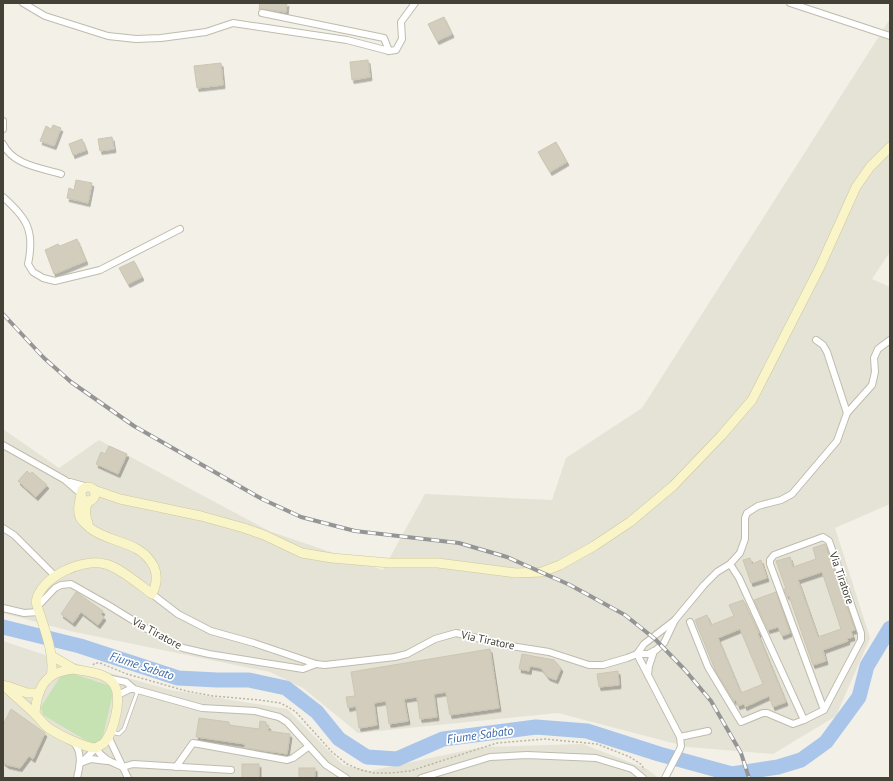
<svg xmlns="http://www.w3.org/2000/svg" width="893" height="781" viewBox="0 0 893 781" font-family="'PT Sans',sans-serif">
<defs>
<filter id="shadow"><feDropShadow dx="2" dy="3.5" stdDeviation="0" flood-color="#0004"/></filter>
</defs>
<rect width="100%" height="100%" fill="#f2f0e7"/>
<g fill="#e5e3d6">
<path d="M890,19v233l-18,27 18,8v137l-1,2 1,78 -55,24 35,110 -34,78 -63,38 -85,-7 -130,-34 -200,20 -55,-45 -33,-16 -200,-41 -67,-18v-184l56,39 40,-28 170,91 114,39 42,-76 127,6 14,-42 76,-50z"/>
<path d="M3,641l39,13 129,36 116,19 56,56 27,6 112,-24 101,-3 64,25 11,9h-655z"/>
</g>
<path fill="#c6e2b3" d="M67,672l44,14 2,7 -10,43 -3,6 -6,3 -51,-30 -2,-8 19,-30z"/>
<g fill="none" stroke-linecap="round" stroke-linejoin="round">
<path stroke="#a9c5e9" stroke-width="15" d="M3,627l77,19 98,32 39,2h32l37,8 31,24 22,27 28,18 30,2 46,-20 93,-12 51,4 72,23 73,20 46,-7 23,-7 25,-18 33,-45 8,-31 23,-38"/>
</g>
<g fill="#d2cdbd" stroke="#ccc6b1" fill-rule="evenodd" filter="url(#shadow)">
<path d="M260,3h27l-1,9 -23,-3h-4z"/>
<path d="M444,17l8,17 -15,7 -9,-17z"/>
<path d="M368,60l2,17 -18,3 -2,-18z"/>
<path d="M221,63l2,22 -26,3 -3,-22z"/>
<path d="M53,125l8,3 -7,18 -14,-5 6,-15 5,3z"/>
<path d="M112,137l2,12 -14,2 -2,-12z"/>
<path d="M82,139l4,11 -13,5 -4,-11z"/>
<path d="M556,142l11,20 -17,10 -12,-20z"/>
<path d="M76,180l16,3 -4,20 -21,-5 2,-10 5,2z"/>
<path d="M77,239l9,22 -32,13 -9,-24 13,-6 2,2z"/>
<path d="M134,261l8,16 -14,7 -9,-16z"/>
<path d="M109,446l18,8 -9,20 -22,-10 5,-12 4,2z"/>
<path d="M27,471l3,3 2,-2 15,13 -11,12 -18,-16z"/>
<path d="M825,544l30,86 -4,1 2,6 -6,2 1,2 -25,9 3,11 -13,4 -24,-69h-2l-3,-7h2l-10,-28 14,-4 3,10 23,-8 -3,-11zM822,572l19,57 -23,8 -20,-57z"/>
<path d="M750,558l2,6 9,-4 6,18 -16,5 -8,-23z"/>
<path d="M76,592l27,19 -2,3 3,3 -6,8 -17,-13 -8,11 -12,-9z"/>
<path d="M776,592l14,41 -8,3 -4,-9 -10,3 -14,-30z"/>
<path d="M743,600l16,33 -1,1 28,68 -13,5 -4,-11 -24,11 -1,-3 -6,2 -2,-6 -2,1 -18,-29 -21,-52 12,-5 4,10 23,-9 -5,-11zM740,629l23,55 -22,9 -23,-55z"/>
<path d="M490,649l9,59 -49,7 -4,-23 -12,2 3,23 -17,2 -3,-22 -13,2 4,22 -19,3 -3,-23 -12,2 3,22 -18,3 -3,-22 -8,2 -2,-11 9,-1 -4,-24z"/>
<path d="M522,654l32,6 7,8 -5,12 -8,-3 -7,-9 -11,-2 -1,5 -10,-2z"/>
<path d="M618,671l1,14 -20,2 -2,-13z"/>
<path d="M11,709l34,24 -12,26 -4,-3 -9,12 -13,-3 -4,-3v-37z"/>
<path d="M199,718l30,4v3l30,4 1,-8 6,1v3l3,1 -1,5 22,3 -3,20 -42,-6v-4l-49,-7z"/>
<rect x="242" y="764" width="17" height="14"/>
<rect x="299" y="768" width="16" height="10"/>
</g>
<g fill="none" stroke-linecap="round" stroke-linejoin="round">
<g stroke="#bfbcad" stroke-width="4.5">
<path id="lane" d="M112,732l7,2 5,-5 14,-39"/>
</g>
<g stroke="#bfbcad" stroke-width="8">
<g id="street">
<path d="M23,3l22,13 63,20 28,3 25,-1 45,-6 27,-9 114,17 42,11 7,-1 6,-11 -1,-17 14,-19"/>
<path d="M790,3l100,33"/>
<path d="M262,13l122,25 5,13"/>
<path d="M3,121v8"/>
<path d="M3,144c10,21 38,24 58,30"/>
<path d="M3,197c24,21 32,34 25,67l5,8 10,6 12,3 45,-11 80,-41"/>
<path d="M816,340l7,5 4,7 20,61"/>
<path d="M3,445l62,35 16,14"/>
<path d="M70,482l18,5"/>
<path d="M3,528l11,7 41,41"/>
<path d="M152,594l26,20 33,17 43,12 62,21 9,1 70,-8 12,-3 28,-15 21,-6 49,12 44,7 40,13h14l24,-7 10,-4h11l8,-4 8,-7 11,-23"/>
<path d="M37,607l18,-19 6,-3 10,-1 37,21 39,24 36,19 26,6 94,15 13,-5"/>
<path d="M3,608l21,5 15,-1"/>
<path d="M690,622l18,45 33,55 22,-9h4l26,11 11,-4 -65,-142 -9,-14"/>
<path d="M637,654l7,-10 31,-24 29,-35 13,-13 13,-8 10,-11 5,-14v-21l2,-5 11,-7 23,-6 11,-6 45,-53 10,-28 25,-28 3,-13 -1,-14 4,-9 12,-9"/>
<path d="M637,654l43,83 1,9 -1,3 -15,29"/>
<path d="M648,675l1,-9 5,-15"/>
<path d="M107,678l19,4 8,7"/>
<path d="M118,695l12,-6h4l68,19 53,3 24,6 8,5 39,43 20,13"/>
<path d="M804,720l20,-10 -54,-146v-4l4,-5 49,-18 6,4 32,92v7l-37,70"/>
<path d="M108,736l20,42"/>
<path d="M680,737l28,-6"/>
<path d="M72,741c11,9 8,25 5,37"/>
<path d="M83,762l8,-3 16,2"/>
<path d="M80,764l16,-16c6,11 15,14 27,19"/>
<path d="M123,767l10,-3 98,6"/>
<path d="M176,767l17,-24 94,17 6,-2 15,-11"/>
<path d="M421,778l69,-21 37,-2 69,3 36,11 11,9"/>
</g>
</g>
<g stroke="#cdc79a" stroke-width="10">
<g id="secondary">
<circle cx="88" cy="494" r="7"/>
<path d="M94,490l26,9 81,17 43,12 20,7 38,18 30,5 57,5h49l78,10 26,-1 18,-7 34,-19 36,-24 43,-36 48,-50 31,-36 68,-133 36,-80 14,-20 20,-20"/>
<path d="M88,523c-3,-7 -4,-15 1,-22"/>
<path d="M52,656l22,13"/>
<path d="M74,669c12,3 29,3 38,13 12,12 2,50 -8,61 -2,2 -6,3 -8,5 -11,0 -42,-15 -50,-22 -4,-4 -7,-8 -11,-12 1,-14 5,-32 18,-39 6,-4 14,-5 21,-6z"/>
<path d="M51,676c5,-21 -9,-53 -15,-74 4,-25 46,-44 69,-38 14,3 35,21 47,30 4,-8 6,-18 2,-27 -13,-27 -44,-23 -64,-39 -3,-3 -6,-5 -9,-9 -4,-7 -2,-16 0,-24"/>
<path d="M3,685l32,29"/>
<path d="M7,686l20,7h12"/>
</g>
</g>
<path stroke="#bdb69d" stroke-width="1.5" stroke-dasharray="2 2" stroke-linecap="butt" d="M93,665l2,-2h5l27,11 59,17 27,5 47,4 20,3 8,4 8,5 36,40 15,12 14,6 13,3h17l19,-2 87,-28 48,-4 52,5 33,13 12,8 2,5"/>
<use href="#lane" stroke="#fff" stroke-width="3"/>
<use href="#street" stroke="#fff" stroke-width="6"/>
<use href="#secondary" stroke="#f9f5c9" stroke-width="9"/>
<g stroke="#959595" stroke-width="4">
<path id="rail" d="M3,314l41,44 27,24 63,44 128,73 39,18 54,14 104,12 48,14 63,28 55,30 30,24 30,31 26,31 30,52 8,25"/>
</g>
<use href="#rail" stroke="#fff" stroke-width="2.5" stroke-dasharray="8" stroke-linecap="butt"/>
</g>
<g text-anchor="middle" stroke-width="3.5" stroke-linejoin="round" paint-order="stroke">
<g font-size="11" fill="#444137" stroke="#fff">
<text transform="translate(842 578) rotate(71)" y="4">Via Tiratore</text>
<text transform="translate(157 633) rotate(28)" y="4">Via Tiratore</text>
<text transform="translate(488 640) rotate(12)" y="4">Via Tiratore</text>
</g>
<g font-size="12" font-style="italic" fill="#3a69a6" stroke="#fff">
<text transform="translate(142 666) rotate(18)" y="4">Fiume Sabato</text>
<text transform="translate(480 735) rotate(-8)" y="4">Fiume Sabato</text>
</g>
</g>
<rect width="893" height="781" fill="none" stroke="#444137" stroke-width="8"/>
</svg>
